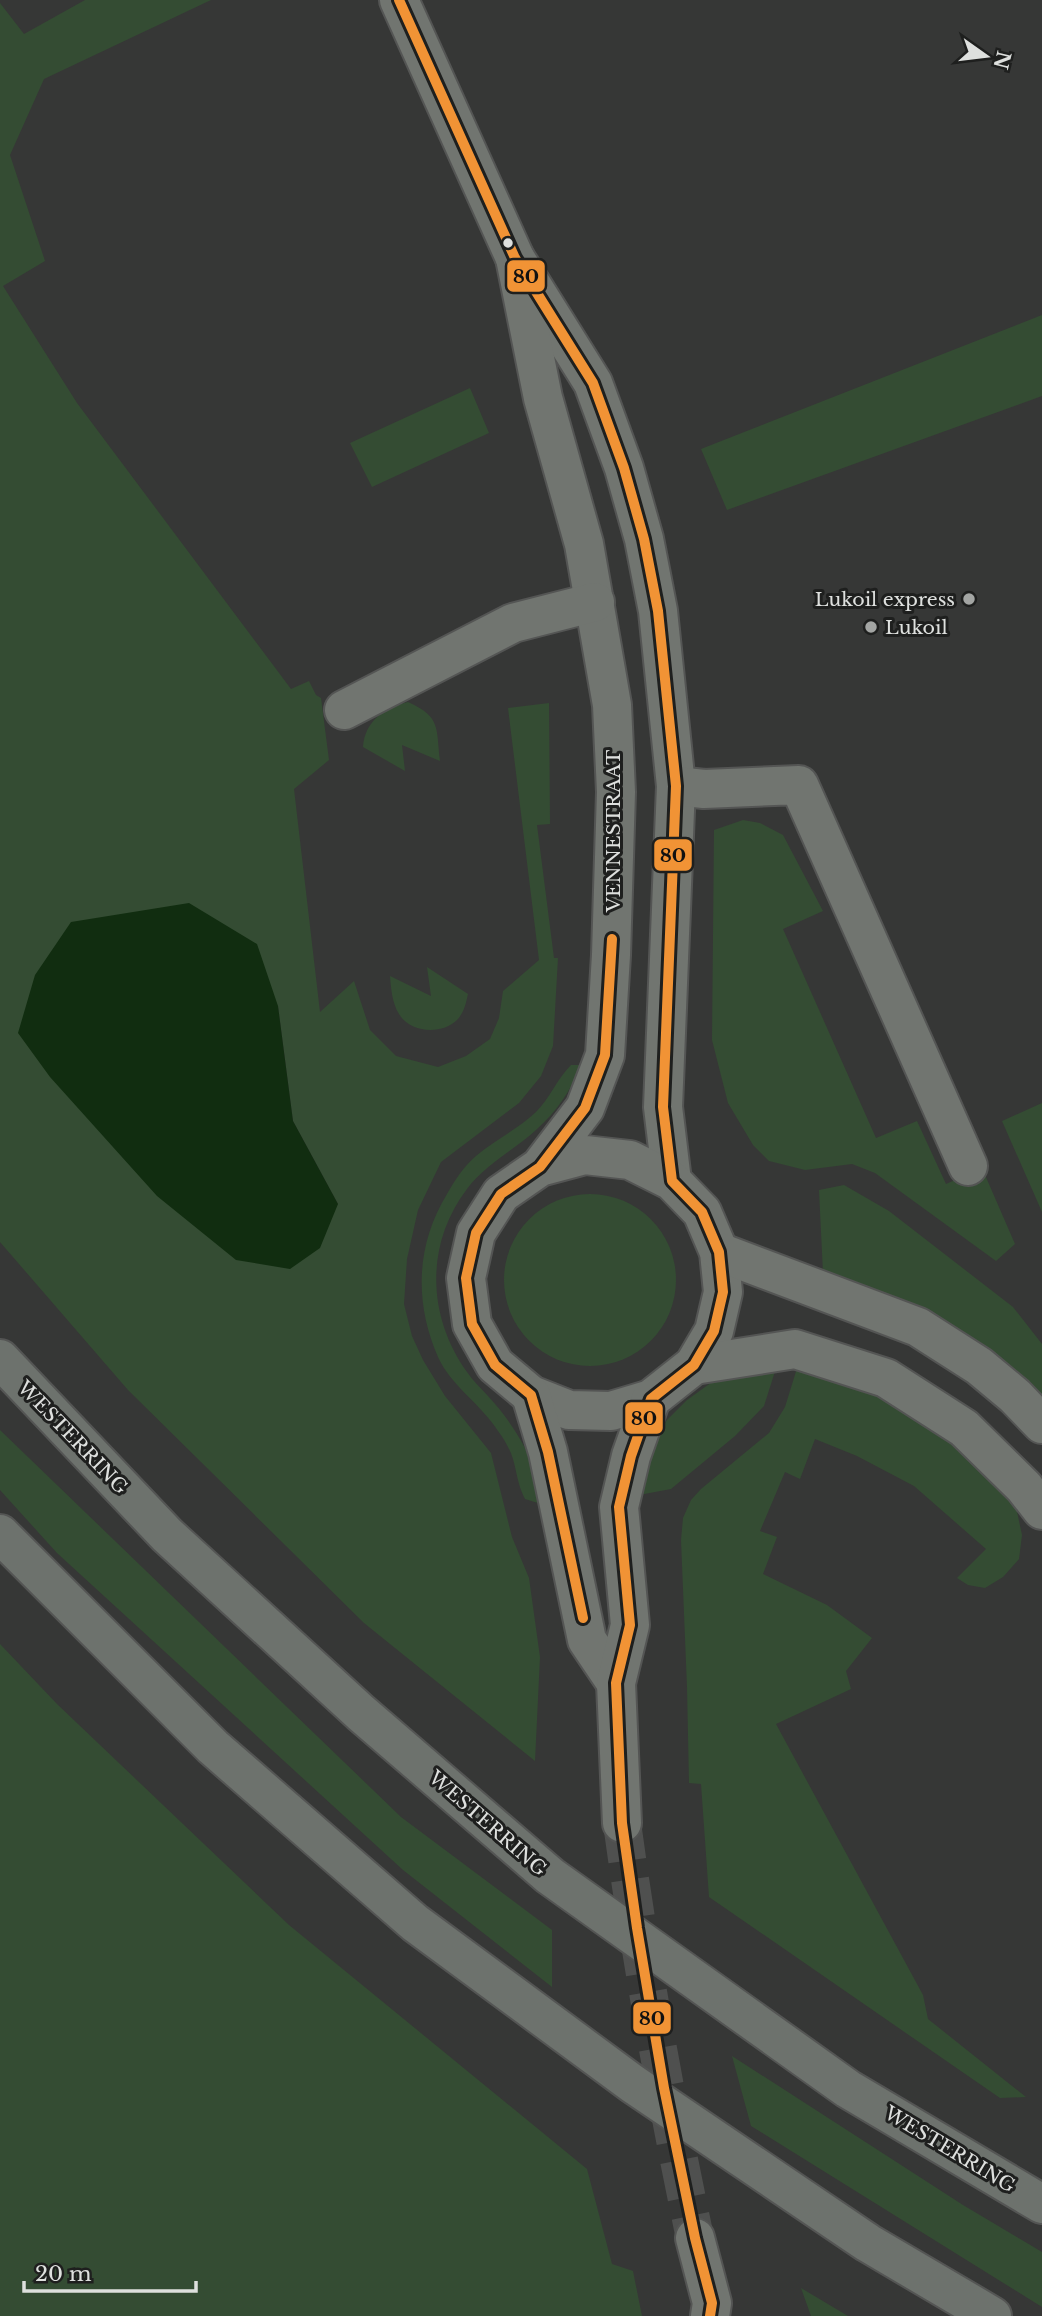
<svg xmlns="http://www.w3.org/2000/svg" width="1042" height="2316" viewBox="0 0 1042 2316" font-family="'Libre Baskerville',serif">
<rect width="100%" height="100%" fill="#363736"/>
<g fill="#344c33" fill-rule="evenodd">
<path d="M85,0h126l-167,79 -34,76 35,106 -42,25 74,117 214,286 18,-8 7,14 5,3 8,62 -35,29 26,223 34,-31 16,49 26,26 42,11 28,-11 24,-17 9,-21 4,-27 36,-31 -31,-252 41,-5 1,121 -13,1 17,133h4l-5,88 -12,30 -22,27 -78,59 -23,48 -11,49 -3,45 8,32 11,24 22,36 46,57 21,84 17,41 11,79 -5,104 -171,-138 -236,-233 -128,-148v-1239l24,31zM35,975l243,31 15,115 45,83z"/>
<path d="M1042,315v81l-315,114 -26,-61z"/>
<path d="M470,388l19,45 -117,54 -22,-44z"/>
<path d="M408,702c33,15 28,25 32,59l-38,-16 3,26 -42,-24c2,-26 21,-39 45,-45z"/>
<path d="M743,820l17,3 23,12 40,76 -40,18 93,209 41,-17 29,63 36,-16 33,76 -19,17 -121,-88 -23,-9 -47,6 -36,-9 -16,-16 -25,-42 -16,-63 2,-210z"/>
<path d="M427,967l41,27c-2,9 -4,19 -11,26 -15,15 -47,13 -58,-6 -7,-11 -8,-26 -9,-38l41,20z"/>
<path d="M571,1065h10c-10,26 -25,47 -45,65 -23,21 -50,34 -69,59 -42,55 -40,127 0,183 6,9 14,16 21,24 14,15 27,33 37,52 9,16 11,38 16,56l-16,-5c-7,-13 -8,-26 -12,-40 -3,-10 -9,-20 -15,-28 -17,-27 -47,-45 -60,-74 -24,-55 -22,-112 9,-163 8,-14 17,-28 29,-38 19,-16 42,-27 60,-44 14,-14 21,-33 35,-47z"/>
<path d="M1042,1103v109l-40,-91z"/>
<path d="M844,1185l45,26 124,96 29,37v52l-90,-68 -129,-55 -4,-83z"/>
<circle cx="590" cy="1280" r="86"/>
<path d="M777,1365l-13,41 -29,30 -64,53 -32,6 10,-48 18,-27 20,-20 32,-23z"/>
<path d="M798,1365l43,13 43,21 50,31 58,45 23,27 7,33 -3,24 -16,18 -18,11 -17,-3 -11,-7 29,-29 -72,-63 -57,-30 -42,-17 -15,40 -15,-7 -25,59 17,6 -14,37 64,31 45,33 -26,33 5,18 -75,35 147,271 5,24 98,78 -26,1 -291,-201 -8,-113 -12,-1 -2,-96 -6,-147 2,-22 8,-18 10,-11 68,-56 16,-26z"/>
<path d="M0,1430l401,387 151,113v57l-149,-117 -346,-317 -57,-63z"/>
<path d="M0,1644l57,60 232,221 298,244 25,95 21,7 9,45h-642z"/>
<path d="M732,2056l231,149 79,47v55l-291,-181z"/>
<path d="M801,2288l47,28h-37z"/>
</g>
<path fill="#112d10" d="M189,903l68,41 21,62 15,115 45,83 -18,44 -30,21 -54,-9 -79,-64 -107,-119 -32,-44 17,-58 36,-53z"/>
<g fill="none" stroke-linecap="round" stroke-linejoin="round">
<path stroke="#4f504f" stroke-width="38" stroke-dasharray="38 19" stroke-linecap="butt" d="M622,1823c19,139 44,277 73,415"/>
<g stroke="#545554" stroke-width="42">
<g id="minor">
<path d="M399,0l116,258 78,125 31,85 20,71 14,72 18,175 -13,321 9,74"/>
<path d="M515,258l28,140 41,146 28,161 4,87 -5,163 -6,100 -20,53 -45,59 -39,27 -25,39 -10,45 6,46 23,41 36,30 38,15 42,1 40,-12 43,-34 20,-34 9,-39 -4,-40 -17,-40 -30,-31 -42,-21 -45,-5 -45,12"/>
<path d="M344,710l169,-87 82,-21"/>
<path d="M676,786l28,3 95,-4 169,381"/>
<path d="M719,1252l199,75 61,39 36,30 27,28"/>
<path d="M694,1365l101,-16 91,29 78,50 60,59 18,23"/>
<path d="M531,1395l17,57 39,188 29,43"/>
<path d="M622,1823l-6,-140 14,-58 -11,-118 12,-51 20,-57"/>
<path d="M695,2238l17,65 -2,13"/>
</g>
</g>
<g stroke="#545554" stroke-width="42">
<g id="highway">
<path d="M0,1359l167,176 194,178 189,163 298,213 194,115"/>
<path d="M0,1534l213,213 202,176 218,161 235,159 124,73"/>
</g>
</g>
<use href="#minor" stroke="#717570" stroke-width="38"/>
<use href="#highway" stroke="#6d726d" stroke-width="38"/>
<g stroke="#1e1f1e" stroke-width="16">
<g id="bus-1">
<path d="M399,0l116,258 78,125 31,85 20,71 14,72 18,175 -13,321 9,74 30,31 17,40 4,40 -9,39 -20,34 -43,34 -20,57 -12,51 11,118 -14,58 6,140 15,105 27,160 31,150 17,65 -2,13"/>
<path d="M583,1618l-35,-166 -17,-57 -36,-30 -23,-41 -6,-46 10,-45 25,-39 39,-27 45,-59 20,-53 7,-116"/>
</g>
</g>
<use href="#bus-1" stroke="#f19335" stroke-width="10"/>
</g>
<circle fill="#dee0de" stroke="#1e1f1e" stroke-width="2.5" cx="508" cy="243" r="6"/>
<g fill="#a3a5a3" stroke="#1e1f1e" stroke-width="2.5">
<circle cx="969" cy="599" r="7"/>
<circle cx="871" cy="627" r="7"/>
</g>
<g text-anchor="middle" stroke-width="6" stroke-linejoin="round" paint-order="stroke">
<g font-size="19" fill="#dee0de" stroke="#1e1f1e" text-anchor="end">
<text x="955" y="606">Lukoil express</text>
<text x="885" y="634" text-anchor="start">Lukoil</text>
</g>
<g font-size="19" fill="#dee0de" stroke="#1e1f1e">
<text transform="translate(613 831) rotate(-90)" y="7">VENNESTRAAT</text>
<text transform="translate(73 1437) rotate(46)" y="7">WESTERRING</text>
<text transform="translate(488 1823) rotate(41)" y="7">WESTERRING</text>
<text transform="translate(950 2149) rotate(31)" y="7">WESTERRING</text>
</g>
</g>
<g stroke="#1e1f1e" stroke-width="2.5">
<rect x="506" y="259" width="40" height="34" rx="7" fill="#f19335"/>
<rect x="653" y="838" width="40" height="34" rx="7" fill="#f19335"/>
<rect x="624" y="1401" width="40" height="34" rx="7" fill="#f19335"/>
<rect x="632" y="2001" width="40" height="34" rx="7" fill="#f19335"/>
</g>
<g font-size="19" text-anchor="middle" font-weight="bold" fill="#111">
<text x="526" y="283">80</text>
<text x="673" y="862">80</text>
<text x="644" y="1425">80</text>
<text x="652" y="2025">80</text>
</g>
<g transform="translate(986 56) rotate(104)" stroke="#1e1f1e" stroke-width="5" paint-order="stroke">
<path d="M0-5L12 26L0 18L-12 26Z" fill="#dee0de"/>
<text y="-10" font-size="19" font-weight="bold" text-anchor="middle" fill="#dee0de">N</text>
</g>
<path d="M24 2281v10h172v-10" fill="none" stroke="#dee0de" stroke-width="3.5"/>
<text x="35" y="2281" font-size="21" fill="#dee0de" stroke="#1e1f1e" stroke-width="5" paint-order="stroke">20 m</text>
</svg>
